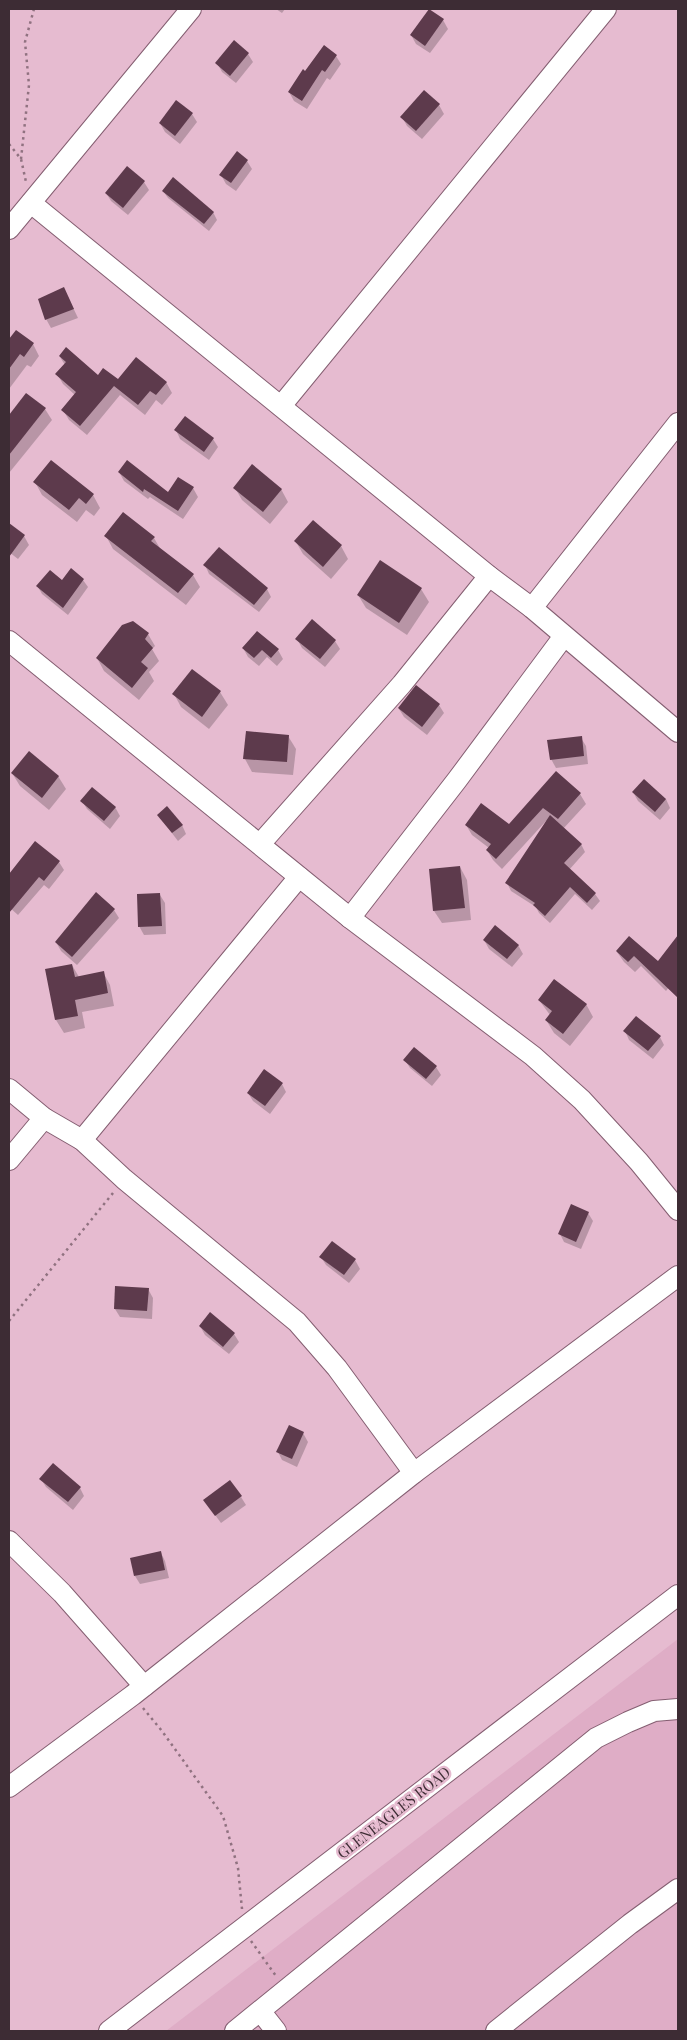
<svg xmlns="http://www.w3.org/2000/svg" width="687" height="2040" viewBox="0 0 687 2040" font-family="'Playfair Display',serif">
<rect width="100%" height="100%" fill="#e6bbd0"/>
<path fill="#dfadc6" d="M678,1639v392h-512z"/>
<g fill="#0003">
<path d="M276,9h9l-3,4z"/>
<path d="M429,10l14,10 5,9 -18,24 -14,-9 -5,-9z"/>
<path d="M248,54l5,8 -17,21 -14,-11 -5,-9z"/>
<path d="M336,56l5,8 -11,16 -3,-2 -20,31 -13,-8 -5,-9 16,-19z"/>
<path d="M439,105l5,9 -22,25 -15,-13 -5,-9z"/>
<path d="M192,114l5,8 -17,22 -15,-12 -5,-9z"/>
<path d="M247,161l5,8 -16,22 -10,-7 -5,-9z"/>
<path d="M127,168l17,14 5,8 -21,25 -17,-14 -5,-8z"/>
<path d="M163,191l50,21 4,8 -8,11 -41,-33z"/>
<path d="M68,297l10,21 -27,10 -5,-9z"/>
<path d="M16,332l17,12 6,12 -8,11 -4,-2 -18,24v-47z"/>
<path d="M60,357l38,19 20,5 48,1 6,11 -10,12 -6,-5 -11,15 -25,-20 -33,40 -18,-15 -6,-10 12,-15 -12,-11 -6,-10 8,-9z"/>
<path d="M27,394l18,15 7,11 -43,53v-56z"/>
<path d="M176,430l37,9 5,8 -9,13 -29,-21z"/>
<path d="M119,472l49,22 25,-6 5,9 -15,22 -33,-22 -2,2 -24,-18z"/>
<path d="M35,482l58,13 7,13 -6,8 -8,-6 -9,12 -35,-27z"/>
<path d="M235,488l46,1 7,13 -18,22 -28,-24z"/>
<path d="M9,524l15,12 5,9 -11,14 -9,-7z"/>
<path d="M106,536l48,2 7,12 32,25 7,12 -14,18 -73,-56z"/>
<path d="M296,542l45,4 7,13 -17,20 -28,-25z"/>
<path d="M205,565l62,24 4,8 -12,15 -50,-38z"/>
<path d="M83,580l5,7 -20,28 -26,-21 -4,-7 24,-6z"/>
<path d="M421,589l8,13 -22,33 -41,-27 -8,-13z"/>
<path d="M257,632l21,18 5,9 -6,7 -10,-9 -8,9 -11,-9 -5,-9z"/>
<path d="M148,634l7,12 -3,3 7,12 -10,11 5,9 -15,19 -35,-29 -7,-13z"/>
<path d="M297,639l38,2 5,8 -15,18 -23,-19z"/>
<path d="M220,692l8,13 -19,24 -28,-22 -7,-13z"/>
<path d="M439,705l5,8 -17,22 -23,-18 -5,-8z"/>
<path d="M288,736l8,13 -3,26 -41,-3 -7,-13z"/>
<path d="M581,738l5,8 2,18 -32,4 -5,-9z"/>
<path d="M12,773l46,3 8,13 -17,21 -29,-24z"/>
<path d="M556,773l24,21 6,10 -23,25 18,15 4,8 -16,18 26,24 5,7 -8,9 -17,-16 -25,29 -11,-10 -3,-6 -25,-16 -4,-8 40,-61 -1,-1 -44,48 -9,-9 -6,-10 2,-2 -17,-13 -6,-10h44z"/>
<path d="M633,792l33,7 4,9 -10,12 -22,-19z"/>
<path d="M82,801l33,6 5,9 -10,13 -23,-20z"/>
<path d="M158,815l24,10 4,9 -8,7z"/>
<path d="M36,843l23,19 5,8 -15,19 -5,-4 -26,30 -9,-8v-31z"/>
<path d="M460,867l7,13 4,40 -29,3 -8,-12z"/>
<path d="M160,895l5,8 1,31 -22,1 -5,-9z"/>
<path d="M114,910l5,8 -42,47 -16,-14 -5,-9z"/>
<path d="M678,936v58l-9,-7 -3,4 -25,-25 -6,6 -11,-10 -7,-10 12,-14 29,25z"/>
<path d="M484,940l34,5 5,9 -11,13 -23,-18z"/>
<path d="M72,965l7,12 24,-5 7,13 4,21 -32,6 3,16 -21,5 -8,-13 -10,-50z"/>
<path d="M539,1000l47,4 7,13 -23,29 -16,-13 -8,-13 4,-5z"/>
<path d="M625,1031l35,6 4,8 -11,14 -24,-19z"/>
<path d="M405,1060l31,7 5,8 -9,11 -22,-18z"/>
<path d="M282,1084l4,8 -16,22 -17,-13 -5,-8z"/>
<path d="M588,1213l5,8 -12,28 -17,-7 -4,-8z"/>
<path d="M321,1257l34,3 5,9 -11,14 -23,-18z"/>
<path d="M148,1289l5,9 -1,21 -32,-2 -5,-8z"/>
<path d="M200,1326l34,8 5,8 -10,12 -24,-19z"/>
<path d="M303,1433l5,9 -11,25 -15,-7 -4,-8z"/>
<path d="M41,1479l39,9 4,8 -11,14 -27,-23z"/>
<path d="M241,1497l5,8 -25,18 -11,-15z"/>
<path d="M161,1553l4,8 4,17 -29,6 -5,-8z"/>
</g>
<g fill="#5d3a4c">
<path d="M429,9l15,10 -19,27 -15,-11z"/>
<path d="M234,40l15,13 -19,23 -15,-13z"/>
<path d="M324,45l13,10 -12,17 -3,-2 -20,31 -14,-9 15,-23 2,2z"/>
<path d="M424,90l16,14 -24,27 -16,-14z"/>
<path d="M176,100l17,13 -18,23 -16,-13z"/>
<path d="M237,151l11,9 -17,23 -12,-8z"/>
<path d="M127,166l18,15 -22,27 -18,-15z"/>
<path d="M173,177l41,35 -10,12 -42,-33z"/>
<path d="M64,287l10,22 -29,11 -7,-21z"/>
<path d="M16,330l18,13 -10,14 -4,-3 -11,15v-30z"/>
<path d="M66,347l32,28 5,-7 15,11 18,-22 31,25 -11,13 -6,-4 -12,14 -24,-19 -34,40 -19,-16 15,-18 -21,-18 11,-12 -7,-6z"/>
<path d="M26,393l20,15 -37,47v-40z"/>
<path d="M185,416l29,22 -10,14 -30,-22z"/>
<path d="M51,460l43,34 -8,10 -7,-6 -10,12 -36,-28z"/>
<path d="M127,460l41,32 10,-15 16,10 -16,24 -34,-22 -1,3 -25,-20z"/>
<path d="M252,464l30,25 -19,23 -30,-24z"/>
<path d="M123,512l32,25 -4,4 43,33 -16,19 -74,-57z"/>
<path d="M313,520l29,25 -19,22 -29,-26z"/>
<path d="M9,523l16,12 -16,22z"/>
<path d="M219,547l49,41 -14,17 -51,-40z"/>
<path d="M380,560l42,28 -23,35 -42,-28z"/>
<path d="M71,568l13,11 -21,29 -27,-22 14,-16 12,10z"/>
<path d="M312,619l24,21 -16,19 -25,-20z"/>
<path d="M133,621l16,12 -4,6 8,9 -12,14 7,6 -16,20 -36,-30 26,-33z"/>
<path d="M257,631l22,18 -8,9 -9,-8 -8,8 -12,-10z"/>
<path d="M192,669l29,22 -19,26 -30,-23z"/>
<path d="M416,685l24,19 -18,23 -24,-19z"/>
<path d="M246,731l43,4 -2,27 -44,-3z"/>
<path d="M582,736l2,20 -34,4 -3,-20z"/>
<path d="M29,751l30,25 -17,22 -31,-25z"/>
<path d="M556,771l25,22 -23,26 -15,-11 -47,51 -10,-9 5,-6 -26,-19 16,-22 28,21z"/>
<path d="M644,779l22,20 -11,13 -23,-20z"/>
<path d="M92,787l24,20 -12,14 -24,-20z"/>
<path d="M167,806l16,19 -11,8 -15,-18z"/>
<path d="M550,815l32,29 -18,19 32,30 -9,10 -17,-16 -25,29 -12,-11 2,-2 -30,-20z"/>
<path d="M35,841l25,20 -16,20 -5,-4 -30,36v-39z"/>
<path d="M460,866l5,42 -32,3 -4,-42z"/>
<path d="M96,892l19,17 -43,48 -17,-15z"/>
<path d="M160,893l2,33 -24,1 -1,-33z"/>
<path d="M495,925l24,20 -12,14 -24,-19z"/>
<path d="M678,935v63l-44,-42 -6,6 -12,-11 13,-15 29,25z"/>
<path d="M72,964l3,13 29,-6 4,22 -33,7 3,16 -23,4 -10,-51z"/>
<path d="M554,979l33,25 -24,30 -18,-14 7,-9 -14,-11z"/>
<path d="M636,1016l25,20 -13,15 -25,-20z"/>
<path d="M414,1047l23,19 -11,13 -23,-19z"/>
<path d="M264,1069l19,14 -18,23 -18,-13z"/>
<path d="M571,1204l18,8 -13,30 -18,-8z"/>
<path d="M332,1241l24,18 -12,16 -25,-18z"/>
<path d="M115,1286l34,2 -2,23 -33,-2z"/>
<path d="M210,1312l25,21 -12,14 -24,-21z"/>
<path d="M289,1425l15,7 -12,27 -16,-7z"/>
<path d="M53,1463l28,24 -13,15 -29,-23z"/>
<path d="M230,1480l12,16 -27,20 -12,-16z"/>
<path d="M161,1551l4,19 -31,6 -4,-18z"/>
</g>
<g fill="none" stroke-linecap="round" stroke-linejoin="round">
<g stroke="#845e71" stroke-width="22">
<g id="minor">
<path d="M31,203l458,373 43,32 146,124"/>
<path d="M9,229l182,-220"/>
<path d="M281,406l325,-397"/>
<path d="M532,608l146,-185"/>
<path d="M9,641l341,277 183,138 49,44 57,62 39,48"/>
<path d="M260,844l142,-160 87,-108"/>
<path d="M350,918l107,-138 107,-144"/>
<path d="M9,1089l35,29 38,22 42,39 173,143 40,46 77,105"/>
<path d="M82,1140l217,-263"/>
<path d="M9,1160l35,-42"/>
<path d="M9,1541l53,52 82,93"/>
<path d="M9,1787l124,-92 281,-222 264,-197"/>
<path d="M261,2012l15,19"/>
<path d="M109,2031l569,-436"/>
<path d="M235,2031l361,-293 32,-16 26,-11 24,-2"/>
<path d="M496,2031l134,-107 48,-35"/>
</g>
</g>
<g stroke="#907280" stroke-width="2.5" stroke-dasharray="2.5 4" stroke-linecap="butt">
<path d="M9,144l12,15 5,23"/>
<path d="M21,159l8,-74 -4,-43 9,-33"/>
<path d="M9,1321l104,-128"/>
<path d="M143,1708l19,23 61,85 15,52 4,41"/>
<path d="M251,1941l25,35"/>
</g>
<use href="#minor" stroke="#fff" stroke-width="20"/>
</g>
<g text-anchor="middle" stroke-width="5" stroke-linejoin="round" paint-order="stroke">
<g font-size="15" fill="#3d2c34" stroke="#e6bbd0">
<text transform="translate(394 1813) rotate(-38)" y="5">GLENEAGLES ROAD</text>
</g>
</g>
<rect width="687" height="2040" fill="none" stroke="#3d2c34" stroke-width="20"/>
</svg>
